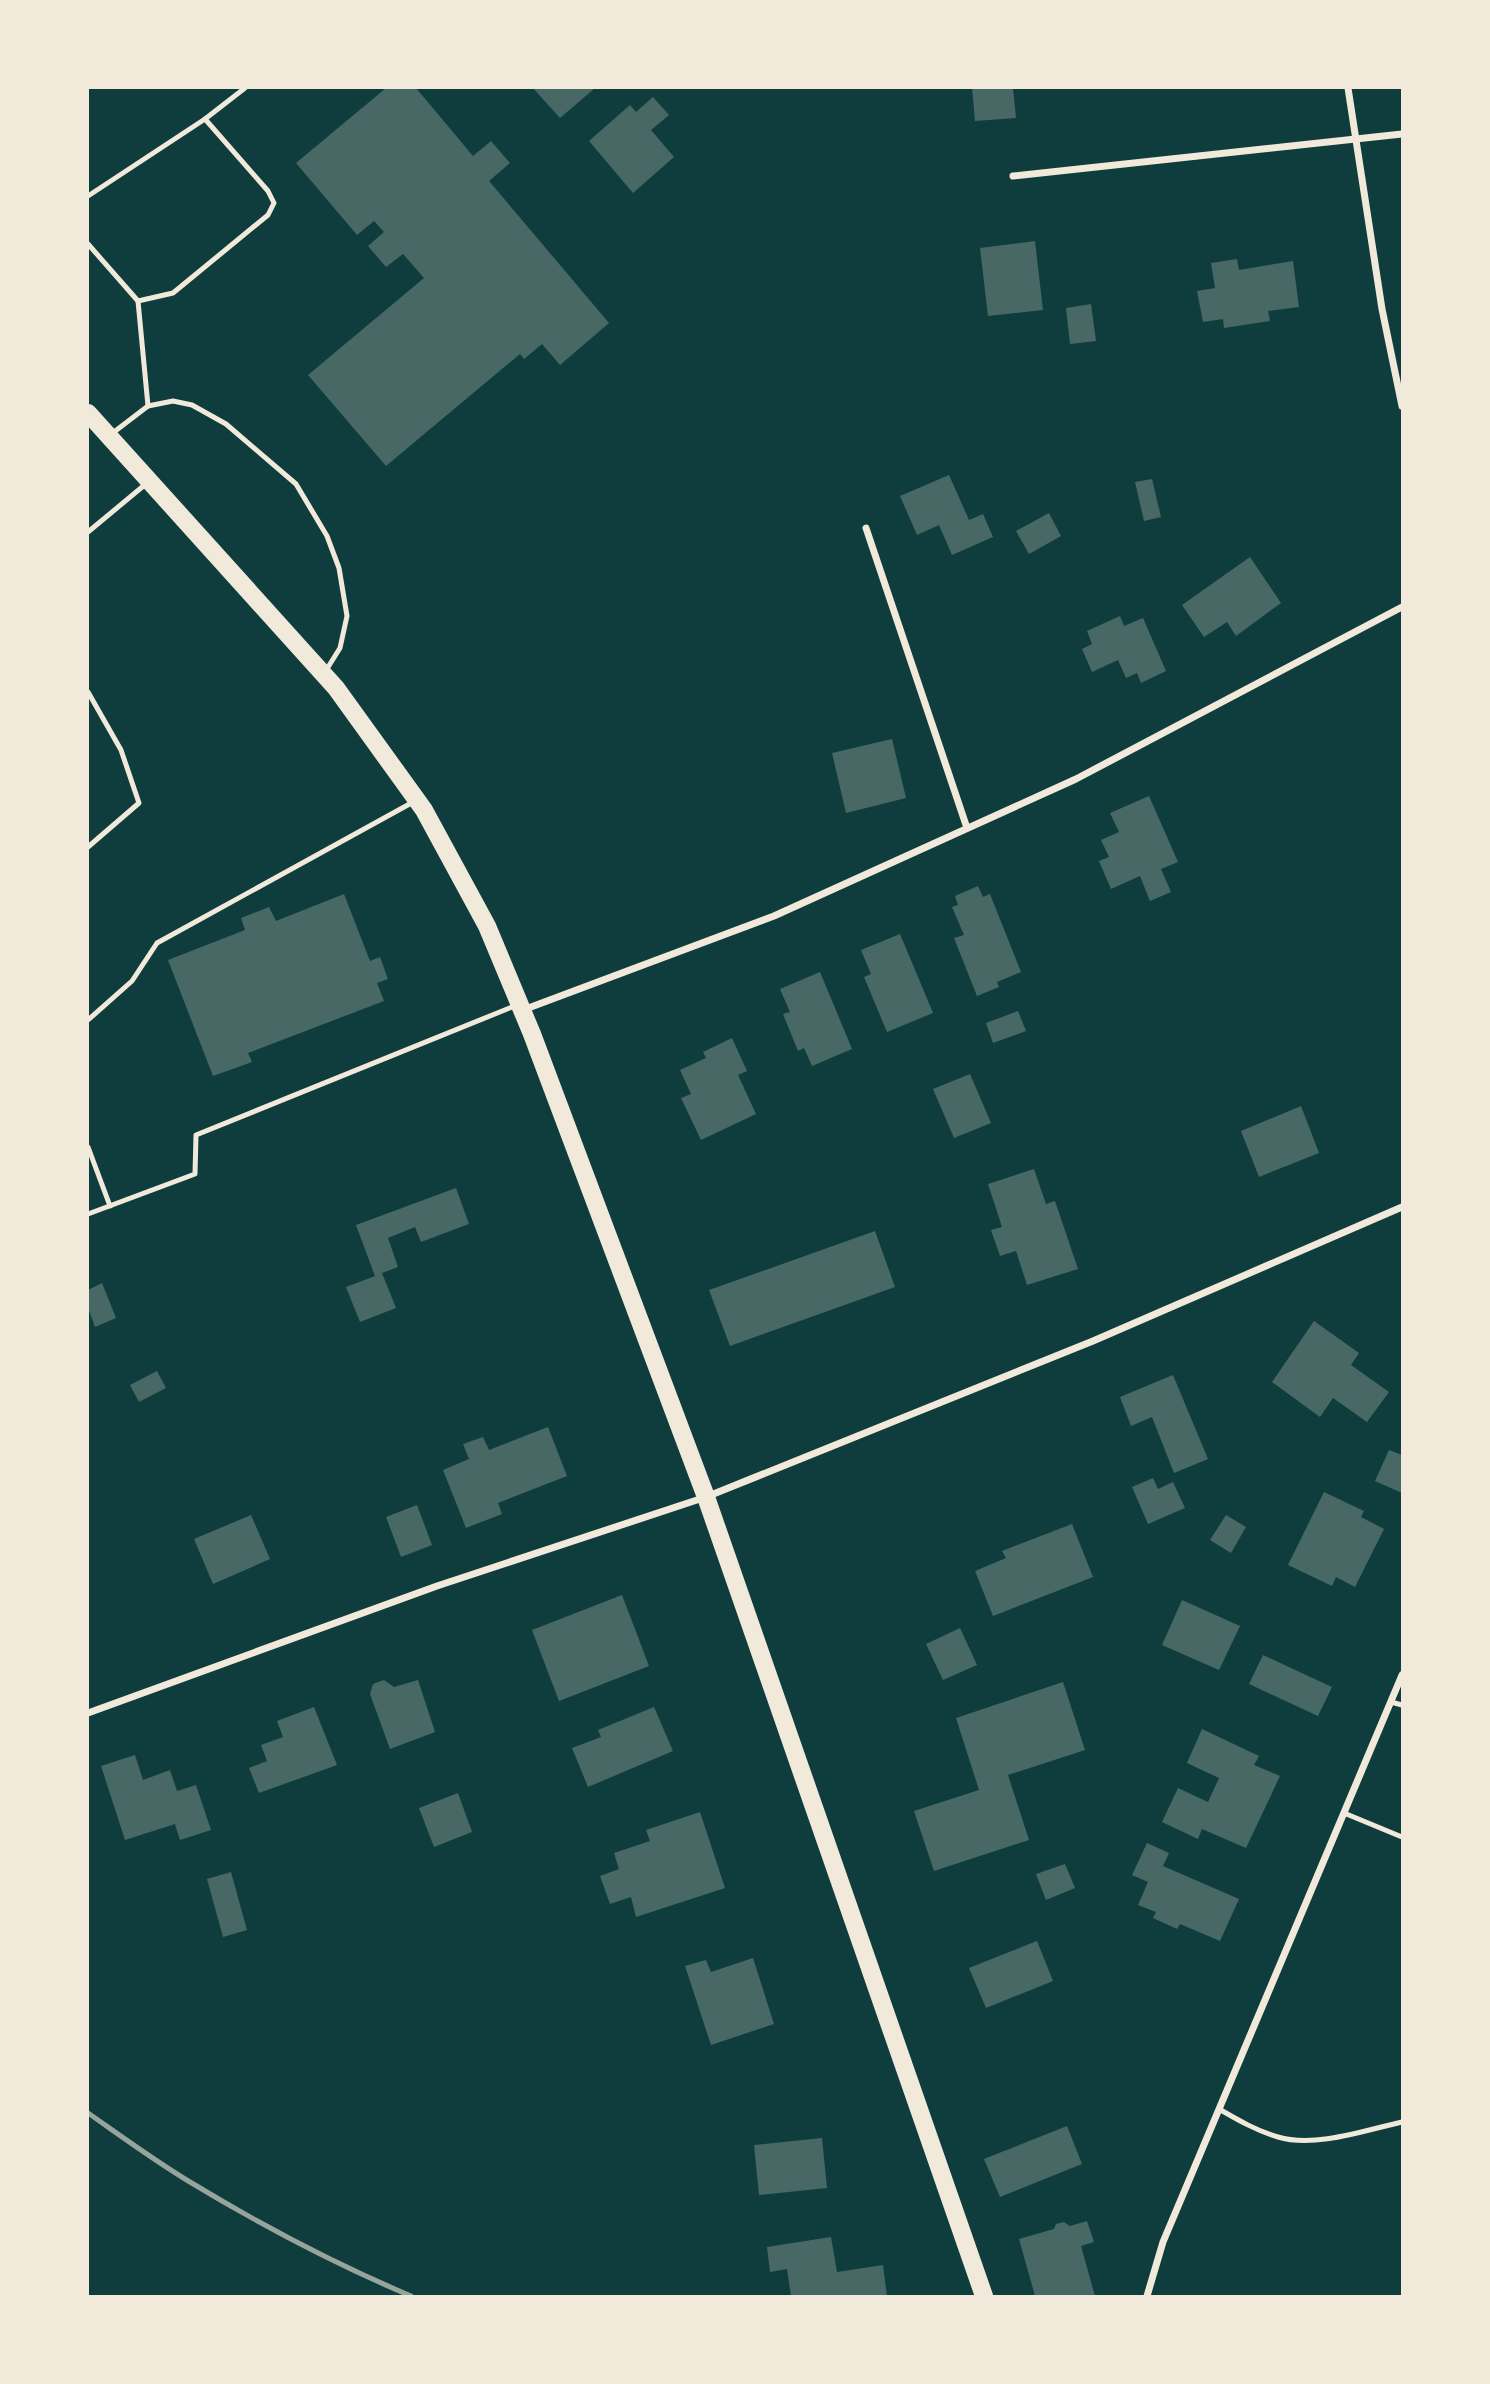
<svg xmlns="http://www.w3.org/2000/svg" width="1490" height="2384" viewBox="0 0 1490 2384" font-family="'Fira Sans',sans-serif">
<rect width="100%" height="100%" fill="#0f3d3e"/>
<g fill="#486865">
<path d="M386,88h30l57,68 18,-15 19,22 -21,18 120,142 -49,42 -18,-21 -18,15 -4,-5 -134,112 -78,-91 116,-97 -21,-24 -17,13 -18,-21 16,-14 -10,-11 -17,14 -61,-72z"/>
<path d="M533,88h62l-35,30z"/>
<path d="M972,88h41l3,30 -41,3z"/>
<path d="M653,97l16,18 -18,15 23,27 -41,36 -44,-52 41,-36 6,7z"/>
<path d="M1035,241l8,69 -55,6 -8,-68z"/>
<path d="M1237,259l2,11 54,-9 6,46 -31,4 2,10 -46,7 -1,-9 -20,3 -6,-31 18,-3 -4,-25z"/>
<path d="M1091,304l5,37 -26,3 -4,-36z"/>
<path d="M949,475l20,45 14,-6 10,23 -41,18 -13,-30 -22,10 -17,-39z"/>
<path d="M1152,479l9,38 -17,4 -9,-39z"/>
<path d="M1049,513l12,23 -32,18 -13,-23z"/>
<path d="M1250,557l31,46 -45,33 -9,-14 -23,15 -22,-32z"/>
<path d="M1120,616l4,10 19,-8 23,53 -25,12 -4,-10 -11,5 -8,-18 -26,12 -10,-23 10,-5 -5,-13z"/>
<path d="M892,739l14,59 -60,15 -14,-60z"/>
<path d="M1149,796l29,66 -17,7 10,23 -21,9 -10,-25 -29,13 -12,-28 10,-4 -8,-17 18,-8 -9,-19z"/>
<path d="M978,886l5,11 7,-3 31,78 -24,10 2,5 -22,9 -23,-58 10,-3 -12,-28 6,-2 -3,-9z"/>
<path d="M344,894l26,67 10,-4 8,22 -11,4 7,18 -136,52 4,9 -39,14 -45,-116 77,-30 -4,-12 28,-11 7,14z"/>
<path d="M900,934l33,79 -46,19 -23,-55 7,-3 -10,-24z"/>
<path d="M820,972l32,77 -40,17 -8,-18 -6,3 -15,-37 7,-2 -10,-23z"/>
<path d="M1018,1011l8,20 -33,12 -7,-20z"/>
<path d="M732,1038l15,33 -9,4 18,39 -55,26 -20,-42 10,-4 -11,-24 26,-12 -3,-6z"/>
<path d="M970,1074l21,49 -37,15 -21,-49z"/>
<path d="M1301,1106l18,47 -60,24 -18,-46z"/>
<path d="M1034,1169l12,35 9,-3 23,68 -51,16 -11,-34 -16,5 -9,-26 11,-3 -14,-43z"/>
<path d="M456,1188l13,36 -48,18 -6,-15 -27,11 10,29 -16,6 14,35 -36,14 -14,-35 29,-11 -19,-51z"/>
<path d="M875,1231l20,56 -165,59 -21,-56z"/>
<path d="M102,1283l14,35 -21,9 -7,-19v-18z"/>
<path d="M1314,1321l45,32 -8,12 38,27 -22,30 -34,-24 -13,19 -48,-35z"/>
<path d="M157,1371l9,17 -27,14 -9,-17z"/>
<path d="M1173,1375l35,84 -34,14 -22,-56 -21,9 -11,-29z"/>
<path d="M548,1427l19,49 -69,27 4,11 -36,14 -23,-58 26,-11 -6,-15 20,-7 6,13z"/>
<path d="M1389,1450l13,5v38l-27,-12z"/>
<path d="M1153,1478l5,11 15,-7 12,26 -37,16 -16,-37z"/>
<path d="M1324,1492l40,19 -3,6 23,12 -29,58 -19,-10 -4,9 -44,-21z"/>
<path d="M417,1505l15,40 -31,12 -15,-40z"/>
<path d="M251,1515l19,44 -57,25 -19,-45z"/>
<path d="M1226,1515l20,12 -15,26 -21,-13z"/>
<path d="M1072,1524l21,53 -100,39 -18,-45 31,-13 -4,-7z"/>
<path d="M622,1595l27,71 -90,35 -27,-71z"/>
<path d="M1182,1600l58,26 -21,44 -57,-25z"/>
<path d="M960,1628l17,37 -34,15 -17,-36z"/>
<path d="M1263,1655l69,32 -14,29 -69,-32z"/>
<path d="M384,1680l10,7 24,-7 17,52 -45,17 -20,-55 3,-10z"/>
<path d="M1063,1682l22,68 -77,25 21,65 -95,31 -20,-60 65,-21 -23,-72z"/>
<path d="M314,1707l23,58 -78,28 -10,-25 18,-7 -6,-16 22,-8 -6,-16z"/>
<path d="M654,1707l19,44 -85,36 -16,-39 29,-11 -3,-7z"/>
<path d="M1202,1729l57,27 -5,9 26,11 -34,72 -44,-19 -4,10 -36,-17 16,-34 30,14 11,-24 -32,-15z"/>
<path d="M135,1755l8,25 27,-10 7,21 19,-6 15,45 -31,10 -5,-16 -50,16 -24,-74z"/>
<path d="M458,1793l14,39 -38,15 -15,-39z"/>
<path d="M700,1812l25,76 -89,29 -5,-20 -21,7 -10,-28 19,-7 -5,-16 36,-12 -4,-11z"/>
<path d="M1147,1843l22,10 -6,13 76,33 -19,42 -40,-17 -3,5 -24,-11 3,-6 -18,-7 10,-23 -16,-7z"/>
<path d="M1065,1864l10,24 -29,12 -10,-26z"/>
<path d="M231,1872l16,58 -24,7 -16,-58z"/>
<path d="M1037,1941l16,40 -67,27 -17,-40z"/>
<path d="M753,1958l21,66 -63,21 -26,-79 21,-6 5,12z"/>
<path d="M1067,2126l15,38 -82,33 -16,-38z"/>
<path d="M822,2138l5,50 -68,7 -5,-50z"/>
<path d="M1087,2221l7,21 -13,4 14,50h-60l-16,-57 35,-10 2,-5 8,-2 6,4z"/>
<path d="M831,2237l6,35 46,-7 4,31h-96l-4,-27 -17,3 -3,-25z"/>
</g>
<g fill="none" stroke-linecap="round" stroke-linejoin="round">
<g stroke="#f1e9da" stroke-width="5">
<path d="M88,196l117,-77"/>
<path d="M88,244l50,57 35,-8 95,-78 6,-12 -6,-12 -63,-72 40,-31"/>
<path d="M138,301l10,105"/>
<path d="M110,435l38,-29 25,-5 19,4 34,19 70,60 31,52 12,32 8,48 -7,32 -15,24"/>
<path d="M88,532l59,-49"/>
<path d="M88,692l33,58 18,53 -51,44"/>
<path d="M88,1020l44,-39 25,-38 258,-142"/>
<path d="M88,1147l22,59"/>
<path d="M88,1214l107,-40 1,-39 321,-130"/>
<path d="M1391,1702l11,3"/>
<path d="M1344,1813l58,24"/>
<path d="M1219,2109c19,11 38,22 59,28 37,11 88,-7 124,-15"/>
</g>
<g stroke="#f1e9da" stroke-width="7">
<path d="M1348,88l34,221 20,97"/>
<path d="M1013,176l389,-42"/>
<path d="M866,528l101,300"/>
<path d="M523,1010l251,-94 302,-137 326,-172"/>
<path d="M88,1713l349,-127 269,-89 387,-156 309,-134"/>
<path d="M1147,2296l16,-54 239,-567"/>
</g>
<path stroke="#f1e9da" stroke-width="18" d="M88,413l248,275 88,122 63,116 45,108 174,463 278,799"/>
<path stroke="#97a49c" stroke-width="5" d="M88,2113c33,23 67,48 102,69 71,43 145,82 221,114"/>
</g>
<rect width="1490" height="2384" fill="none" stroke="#f1e9da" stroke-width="178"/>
</svg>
